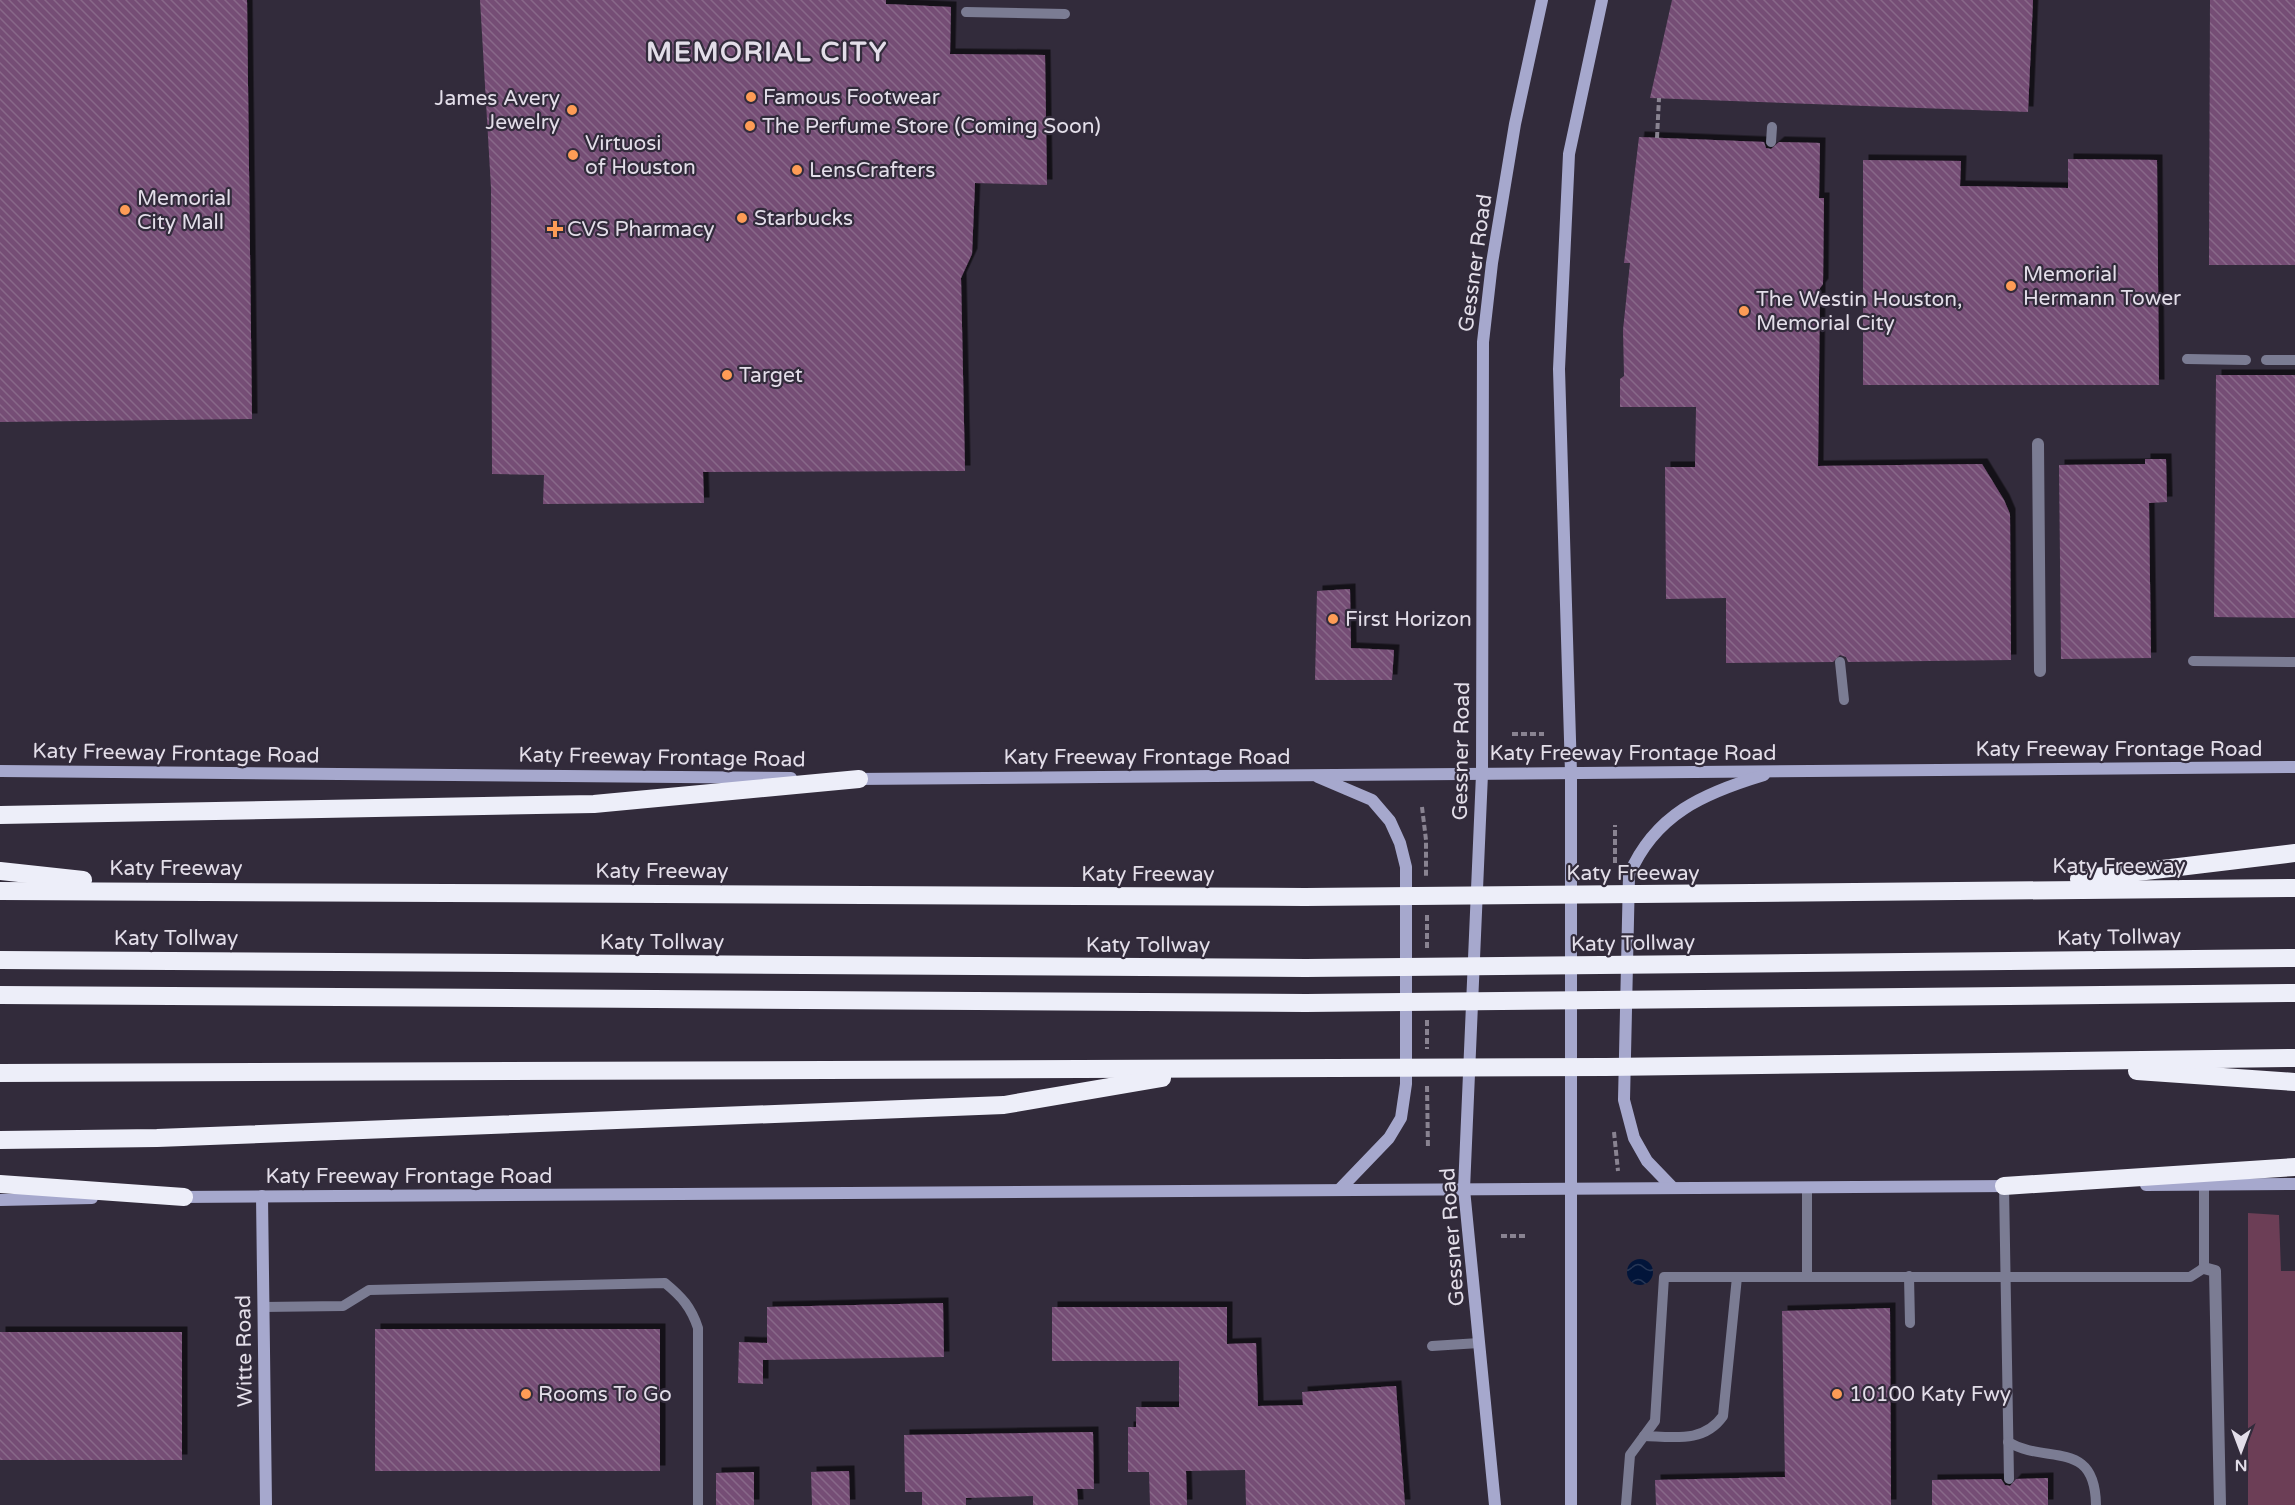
<svg xmlns="http://www.w3.org/2000/svg" width="2295" height="1505" viewBox="0 0 2295 1505" font-family="'Varela Round',sans-serif">
<defs>
<pattern id="water-waves" width="16" height="10" patternUnits="userSpaceOnUse" patternTransform="scale(1.5)"><rect width="16" height="10" fill="#02153a"/><path d="M0 5q4-4 8 0t8 0" fill="none" stroke="#273756"/></pattern>
<pattern id="building-back-hatch" width="6" height="6" patternUnits="userSpaceOnUse" patternTransform="scale(1.5)"><rect width="6" height="6" fill="#754e75"/><path d="M-1 5l2 2M0 0l6 6M5-1l2 2" fill="none" stroke="#886789"/></pattern>
<filter id="shadow"><feDropShadow dx="5.5" dy="-5.5" stdDeviation="0" flood-color="#0009"/></filter>
</defs>
<rect width="100%" height="100%" fill="#322b3b"/>
<path fill="#6c3e56" d="M2248,1213l31,2 2,56h14v234h-47z"/>
<circle fill="url(#water-waves)" cx="1640" cy="1272" r="13"/>
<g fill="url(#building-back-hatch)" filter="url(#shadow)">
<path d="M0,0h247l5,419 -252,3z"/>
<path d="M480,0h406v4l65,3 -1,47 95,1 2,130 -72,-2 -3,71 -11,24 4,193 -262,1 1,31 -161,1 1,-29 -52,-1 -1,-286z"/>
<path d="M1672,0h361l-5,112 -378,-14z"/>
<path d="M2210,0h85v265h-86z"/>
<path d="M1639,137l125,5 2,6 5,1 8,-7 41,1 -1,55h5l-1,86 -3,4 -2,178 164,-2 22,36 6,14 1,146 -163,2 -2,-5 -6,-2 -7,7 -107,1v-65l-60,1 -1,-132h30l1,-60h-76v-28l4,-3 -1,-46 7,-67h-6z"/>
<path d="M2068,159l89,1 2,225h-296v-225l98,1 -1,25 108,2z"/>
<path d="M2216,375h79v243l-81,-1z"/>
<path d="M2145,459h21l1,43 -18,1 2,155 -90,1 -2,-194 86,-1z"/>
<path d="M1350,589l1,59 43,2 -2,30h-77l2,-89z"/>
<path d="M943,1303l1,54 -181,3v24l-25,-1 1,-41 28,1v-36z"/>
<path d="M1052,1307h175v37l29,-1 2,63 45,-1 -1,-13 94,-6 9,119h-159l-1,-35 -59,1 1,34h-37l-1,-33h-21v-45h8v-20h43v-46h-127z"/>
<path d="M1890,1308l1,197h-235l-1,-25 130,-3 -3,-166z"/>
<rect x="375" y="1329" width="285" height="142"/>
<rect x="0" y="1332" width="182" height="128"/>
<path d="M1093,1432l1,57h-17l1,16h-45v-9l-67,2v7h-44v-13h-17l-1,-57z"/>
<path d="M849,1471l1,34h-38l-1,-33z"/>
<path d="M754,1472v33h-38v-32z"/>
<path d="M2048,1478v27h-116v-25l69,-1 4,6 5,1 6,-7z"/>
</g>
<g fill="none" stroke-linecap="round" stroke-linejoin="round">
<g stroke="#898391" stroke-width="4" stroke-dasharray="6 3" stroke-linecap="butt">
<path d="M1657,138l2,-40"/>
<path d="M1512,734h32"/>
<path d="M1422,807l4,33v38"/>
<path d="M1615,863v-38"/>
<path d="M1427,915v35"/>
<path d="M1427,1020v29"/>
<path d="M1427,1086l1,63"/>
<path d="M1614,1132l4,39"/>
<path d="M1501,1236h25"/>
</g>
<g stroke="#7b7c93" stroke-width="10">
<path d="M966,12l99,2"/>
<path d="M1771,142l1,-15"/>
<path d="M2187,359l59,1"/>
<path d="M2266,360h29"/>
<path d="M2193,661l102,1"/>
<path d="M1840,662l4,38"/>
<path d="M2004,1186l5,293"/>
<path d="M1807,1187v90"/>
<path d="M1909,1276l1,47"/>
<path d="M263,1307l80,-1 26,-16 296,-7c17,14 26,24 33,45v177"/>
<path d="M1432,1346l47,-3"/>
<path d="M1644,1436c30,1 60,7 79,-20l14,-139"/>
<path d="M2008,1442c39,23 87,-4 88,63"/>
<path d="M1626,1505l4,-50 25,-34 9,-144h526l14,-9v-84"/>
</g>
<g stroke="#7b7c93" stroke-width="12">
<path d="M2038,444l2,227"/>
<path d="M2204,1268l11,3 5,234"/>
</g>
<g stroke="#a6a8cd" stroke-width="12">
<path d="M0,771l791,7"/>
<path d="M1318,777l54,23 18,21 10,22 6,24v217l-5,34 -12,20 -50,52"/>
<path d="M853,779l1442,-12"/>
<path d="M2146,1185l149,-1"/>
<path d="M1673,1188l-26,-27 -13,-23 -10,-38 5,-225c26,-61 75,-82 135,-100"/>
<path d="M262,1196l4,309"/>
<path d="M178,1197l1834,-11"/>
<path d="M0,1200l92,-2"/>
<path d="M1495,1505l-31,-316 18,-415 1,-432 9,-79 23,-139 27,-124"/>
<path d="M1571,1505v-732l-12,-404 10,-215 33,-154"/>
</g>
<g stroke="#edeef9" stroke-width="18">
<path d="M0,815l594,-11 265,-25"/>
<path d="M0,871l83,9"/>
<path d="M2079,879l216,-26"/>
<path d="M0,891l1305,6 990,-9"/>
<path d="M0,960l1306,8 989,-10"/>
<path d="M0,995l1306,8 989,-10"/>
<path d="M2137,1071l158,11"/>
<path d="M0,1073l1606,-6 689,-9"/>
<path d="M0,1140l157,-2 847,-33 158,-27"/>
<path d="M0,1184l184,13"/>
<path d="M2004,1186l291,-19"/>
</g>
</g>
<g fill="#fd9c56" stroke="#322b3b" stroke-width="2">
<circle cx="751" cy="97" r="6"/>
<circle cx="572" cy="110" r="6"/>
<circle cx="750" cy="126" r="6"/>
<circle cx="573" cy="155" r="6"/>
<circle cx="797" cy="170" r="6"/>
<circle cx="125" cy="210" r="6"/>
<circle cx="742" cy="218" r="6"/>
<path d="M552 220h6v6h6v6h-6v6h-6v-6h-6v-6h6z"/>
<circle cx="2011" cy="286" r="6"/>
<circle cx="1744" cy="311" r="6"/>
<circle cx="727" cy="375" r="6"/>
<circle cx="1333" cy="619" r="6"/>
<circle cx="526" cy="1394" r="6"/>
<circle cx="1837" cy="1394" r="6"/>
</g>
<g text-anchor="middle" stroke-width="4.5" stroke-linejoin="round" paint-order="stroke">
<g font-size="21" fill="#e3dee9" stroke="#322b3b" text-anchor="start">
<text x="763" y="104">Famous Footwear</text>
<text x="560" y="105" text-anchor="end">James Avery<tspan x="560" dy="24">Jewelry</tspan></text>
<text x="762" y="133">The Perfume Store (Coming Soon)</text>
<text x="585" y="150">Virtuosi<tspan x="585" dy="24">of Houston</tspan></text>
<text x="809" y="177">LensCrafters</text>
<text x="137" y="205">Memorial<tspan x="137" dy="24">City Mall</tspan></text>
<text x="754" y="225">Starbucks</text>
<text x="567" y="236">CVS Pharmacy</text>
<text x="2023" y="281">Memorial<tspan x="2023" dy="24">Hermann Tower</tspan></text>
<text x="1756" y="306">The Westin Houston,<tspan x="1756" dy="24">Memorial City</tspan></text>
<text x="739" y="382">Target</text>
<text x="1345" y="626">First Horizon</text>
<text x="538" y="1401">Rooms To Go</text>
<text x="1849" y="1401">10100 Katy Fwy</text>
</g>
<g font-size="21" fill="#e3dee9" stroke="#322b3b">
<text transform="translate(1475 263) rotate(-82)" y="7">Gessner Road</text>
<text x="2119" y="756">Katy Freeway Frontage Road</text>
<text transform="translate(1461 751) rotate(-89)" y="7">Gessner Road</text>
<text transform="translate(176 753) rotate(1)" y="7">Katy Freeway Frontage Road</text>
<text x="1633" y="760">Katy Freeway Frontage Road</text>
<text transform="translate(662 757) rotate(1)" y="7">Katy Freeway Frontage Road</text>
<text x="1147" y="764">Katy Freeway Frontage Road</text>
<text x="2119" y="873">Katy Freeway</text>
<text x="176" y="875">Katy Freeway</text>
<text x="662" y="878">Katy Freeway</text>
<text x="1633" y="880">Katy Freeway</text>
<text x="1148" y="881">Katy Freeway</text>
<text transform="translate(2119 937) rotate(-1)" y="7">Katy Tollway</text>
<text x="176" y="945">Katy Tollway</text>
<text x="662" y="949">Katy Tollway</text>
<text transform="translate(1633 943) rotate(-1)" y="7">Katy Tollway</text>
<text x="1148" y="952">Katy Tollway</text>
<text x="409" y="1183">Katy Freeway Frontage Road</text>
<text transform="translate(1452 1237) rotate(-94)" y="7">Gessner Road</text>
<text transform="translate(244 1351) rotate(-91)" y="7">Witte Road</text>
</g>
<g font-size="27" font-weight="bold" letter-spacing="1.5" fill="#e3dee9" stroke="#322b3b">
<text x="767" y="61">MEMORIAL CITY</text>
</g>
</g>
<g transform="translate(2241 1451) rotate(180)" stroke="#322b3b" stroke-width="4.5" paint-order="stroke">
<path d="M0-4.5L10 22L0 15L-10 22Z" fill="#e3dee9"/>
<text y="-9" font-size="16" font-weight="bold" text-anchor="middle" fill="#e3dee9">N</text>
</g>
</svg>
